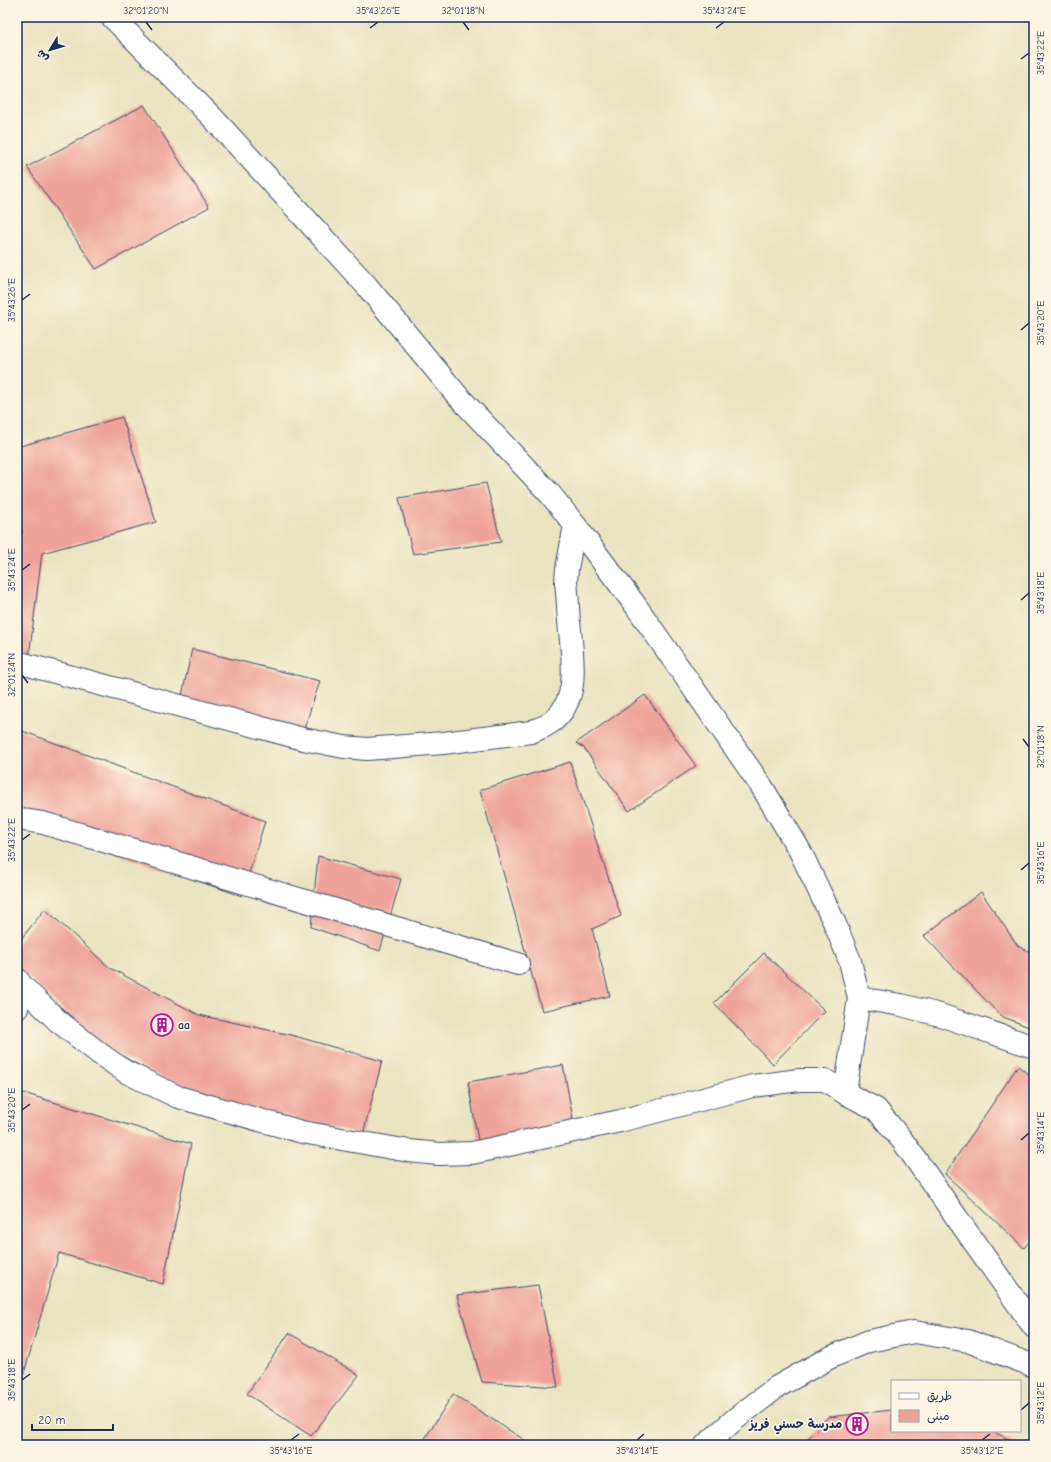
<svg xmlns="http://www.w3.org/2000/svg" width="1051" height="1462" viewBox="0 0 1051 1462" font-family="'Comic Neue','Playpen Sans Arabic',sans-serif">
<rect width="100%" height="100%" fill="#fcf5e5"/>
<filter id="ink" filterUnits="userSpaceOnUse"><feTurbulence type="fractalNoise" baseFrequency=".025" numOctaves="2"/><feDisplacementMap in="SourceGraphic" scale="8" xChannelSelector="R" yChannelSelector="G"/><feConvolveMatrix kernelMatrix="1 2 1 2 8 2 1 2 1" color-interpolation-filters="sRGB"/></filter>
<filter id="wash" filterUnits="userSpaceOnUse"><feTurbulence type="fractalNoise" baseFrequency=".012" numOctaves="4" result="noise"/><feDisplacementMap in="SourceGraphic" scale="16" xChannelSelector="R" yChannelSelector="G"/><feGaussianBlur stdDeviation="0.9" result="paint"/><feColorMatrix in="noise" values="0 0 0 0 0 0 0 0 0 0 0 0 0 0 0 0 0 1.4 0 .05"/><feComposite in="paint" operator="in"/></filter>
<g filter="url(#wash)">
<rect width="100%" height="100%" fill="#eae3c0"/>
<g id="blocks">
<g fill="#efa29a">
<path d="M144,105l65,102 -113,62 -69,-102z"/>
<path d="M122,417l34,105 -114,31 -13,104 -12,-4v-121l6,1 -6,-23v-63z"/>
<path d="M486,483l15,59 -88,12 -14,-56z"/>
<path d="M192,649l128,32 -17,51 -122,-32z"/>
<path d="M645,695l51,71 -67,45 -45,-63 -8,-5z"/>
<path d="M17,729l248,92 -23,75 -225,-76z"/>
<path d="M570,762l51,154 -29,13 18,67 -68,15 -62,-221z"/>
<path d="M318,856l83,23 -21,72 -69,-24z"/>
<path d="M981,892l37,54 16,8v75l-33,-13 -77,-80z"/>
<path d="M45,909l65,59 89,47 92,20 91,26 -19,73 -165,-37 -95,-51 -86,-79v-23z"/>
<path d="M764,953l61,58 -52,53 -59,-61z"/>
<path d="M563,1065l11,59 -96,17 -10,-59z"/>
<path d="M1018,1066l16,13v157l-10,12 -79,-74z"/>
<path d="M17,1091l174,53 -28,140 -104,-31 -39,134h-3z"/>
<path d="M538,1285l20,102 -76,-5 -25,-87z"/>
<path d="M289,1333l70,42 -48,61 -64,-42z"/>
<path d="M453,1394l79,51h-111z"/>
<path d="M892,1410v21h99l31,14h-220l26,-28z"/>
</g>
</g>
</g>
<g filter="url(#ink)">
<use href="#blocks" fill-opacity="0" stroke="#3a4a6d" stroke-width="1"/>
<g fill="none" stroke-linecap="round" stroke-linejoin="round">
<g stroke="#3a4a6d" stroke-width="24">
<g id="minor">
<path d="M112,17l99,99 93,101 62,68 90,109 94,100 25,31 61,81 126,181 38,64 35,73 15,37 9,37"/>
<path d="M17,662l286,77 41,8 23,2 76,-6 88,-11c6,-3 14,-5 19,-9 30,-21 23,-61 20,-92 -2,-16 -2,-33 -4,-49l1,-13 8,-44"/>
<path d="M17,819l26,4 475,141"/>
<path d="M17,979l5,7 36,35 42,33 26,18 52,25 124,35 107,19 30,3 33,-1 148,-32 133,-35 46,-6h26l20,13 31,16 26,31 132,187"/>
<path d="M17,1008l5,-22"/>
<path d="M845,1093l14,-95 42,7 39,10 94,32"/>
</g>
</g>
<g stroke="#3a4a6d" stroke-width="24">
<path id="tertiary" d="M706,1445l28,-25 43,-33 52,-29 40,-17 45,-9 54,9 66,25"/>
</g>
<use href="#minor" stroke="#fff" stroke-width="22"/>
<use href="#tertiary" stroke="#fff" stroke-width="22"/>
</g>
</g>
<path fill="none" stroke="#1b2f5e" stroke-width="1.5" d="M146,22l6,8M463,22l6,8M370,28l8,-6M716,28l8,-6M1021,59l8,-6M22,300l8,-6M1021,330l8,-7M22,570l8,-6M1021,600l8,-7M22,675l6,8M1023,739l6,8M22,840l8,-6M1021,870l8,-7M22,1110l8,-6M1021,1140l8,-7M22,1380l8,-6M1021,1410l8,-7M291,1440l8,-6M637,1440l7,-6M982,1440l8,-6"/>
<defs>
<g id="building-ring" transform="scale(1.15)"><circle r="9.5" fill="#fcf5e5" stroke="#b5179e" stroke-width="1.5"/><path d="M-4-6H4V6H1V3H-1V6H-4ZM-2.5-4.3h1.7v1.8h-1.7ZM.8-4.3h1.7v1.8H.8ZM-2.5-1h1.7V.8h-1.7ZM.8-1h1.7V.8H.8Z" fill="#b5179e"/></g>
</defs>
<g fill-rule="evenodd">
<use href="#building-ring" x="162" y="1025"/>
<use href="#building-ring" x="857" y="1424"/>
</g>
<g text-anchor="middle" stroke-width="3.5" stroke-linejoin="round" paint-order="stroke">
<g font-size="12" font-weight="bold" fill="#1b2f5e" stroke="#fcf5e5" text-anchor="start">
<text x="178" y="1029">aa</text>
<text x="842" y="1428" text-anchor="end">مدرسة حسني فريز</text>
</g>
</g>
<rect width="1051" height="1462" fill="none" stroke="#fcf5e5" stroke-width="44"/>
<rect x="891" y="1380" width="130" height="52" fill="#fcf5e5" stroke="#a2a6af"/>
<rect x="899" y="1393" width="20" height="6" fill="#ffffff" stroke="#a2a6af"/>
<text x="927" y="1400" font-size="12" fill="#1b2f5e">طريق</text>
<rect x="899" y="1410" width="20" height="12" fill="#efa29a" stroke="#a2a6af"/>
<text x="927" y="1420" font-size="12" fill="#1b2f5e">مبنى</text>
<g transform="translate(50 50) rotate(232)" stroke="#fcf5e5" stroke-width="3" paint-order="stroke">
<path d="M0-3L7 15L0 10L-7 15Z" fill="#1b2f5e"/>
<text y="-6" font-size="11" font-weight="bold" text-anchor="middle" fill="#1b2f5e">ش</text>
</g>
<path d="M32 1424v6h81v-6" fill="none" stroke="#1b2f5e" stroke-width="2"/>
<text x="38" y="1424" font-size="12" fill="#1b2f5e" stroke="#fcf5e5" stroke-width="3" paint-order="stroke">20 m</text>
<rect x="22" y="22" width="1007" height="1418" fill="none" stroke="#1b2f5e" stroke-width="1.5"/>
<g font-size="10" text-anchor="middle" fill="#1b2f5e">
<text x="146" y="14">32°01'20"N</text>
<text x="378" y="14">35°43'26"E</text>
<text x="463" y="14">32°01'18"N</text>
<text x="724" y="14">35°43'24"E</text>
<text transform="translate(1040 53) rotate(-90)" y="4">35°43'22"E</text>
<text transform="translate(11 300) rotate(-90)" y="4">35°43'26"E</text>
<text transform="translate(1040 323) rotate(-90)" y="4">35°43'20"E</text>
<text transform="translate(11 570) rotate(-90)" y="4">35°43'24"E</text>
<text transform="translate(1040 593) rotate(-90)" y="4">35°43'18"E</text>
<text transform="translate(11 675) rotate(-90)" y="4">32°01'24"N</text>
<text transform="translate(1040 747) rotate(-90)" y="4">32°01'18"N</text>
<text transform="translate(11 840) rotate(-90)" y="4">35°43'22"E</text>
<text transform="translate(1040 863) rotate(-90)" y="4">35°43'16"E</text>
<text transform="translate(11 1110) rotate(-90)" y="4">35°43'20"E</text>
<text transform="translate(1040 1133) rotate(-90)" y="4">35°43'14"E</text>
<text transform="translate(11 1380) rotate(-90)" y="4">35°43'18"E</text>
<text transform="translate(1040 1403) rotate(-90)" y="4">35°43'12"E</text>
<text x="291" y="1454">35°43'16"E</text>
<text x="637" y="1454">35°43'14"E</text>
<text x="982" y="1454">35°43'12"E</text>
</g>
</svg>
